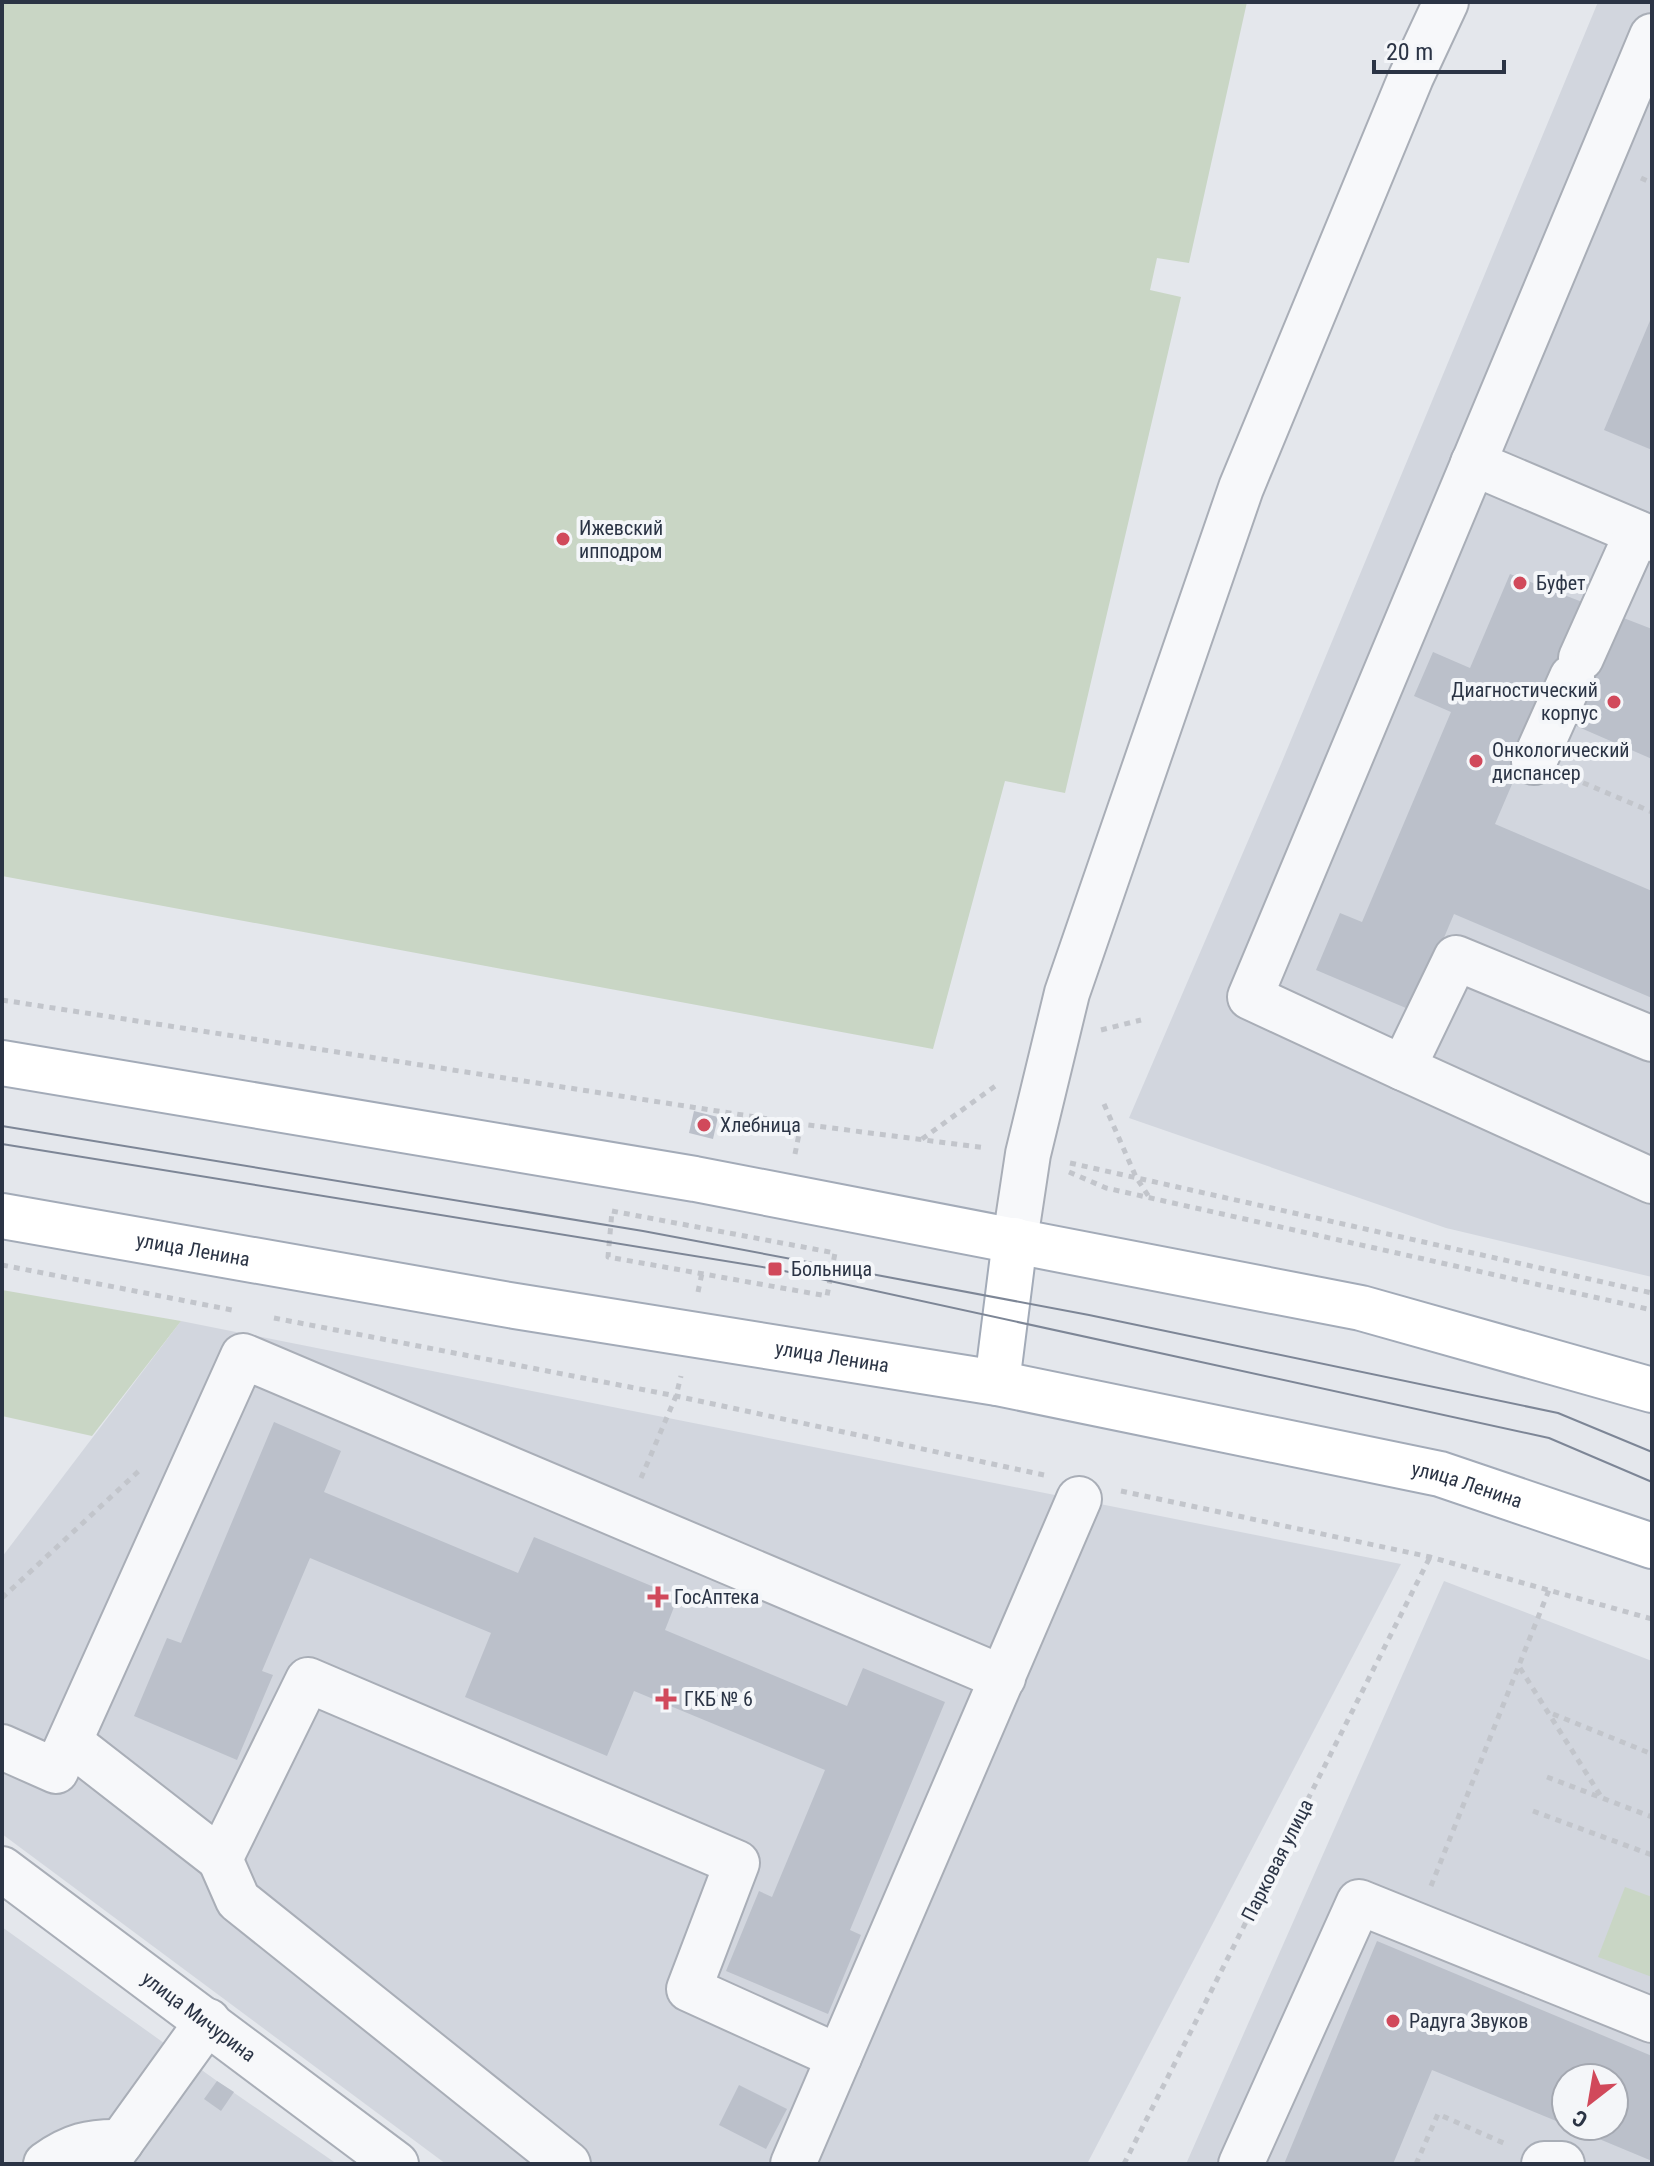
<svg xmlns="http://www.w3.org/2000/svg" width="1654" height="2166" viewBox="0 0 1654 2166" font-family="'Roboto Condensed',sans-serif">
<rect width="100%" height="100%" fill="#e4e7ec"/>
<g fill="#d2d6de" fill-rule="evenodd">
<path d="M1598,2h54v1275l-206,-49 -317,-110 152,-354z"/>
<path d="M181,1321l1220,243 -314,600h-641l-444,-330v-277z"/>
<path d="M1444,1581l208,80v503h-466zM1566,2078h48v48h-48z"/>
<path d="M2,1927l215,154 120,83h-335z"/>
</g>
<g fill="#c9d6c5">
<path d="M2,2h1245l-58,261 -32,-5 -7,32 31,7 -116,496 -60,-12 -72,268 -931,-173z"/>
<path d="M2,1290l179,31 -89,115 -90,-20z"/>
<path d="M1625,1887l27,10v80l-54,-20z"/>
</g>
<g fill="#bbc0ca">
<path d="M1652,316v134l-48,-20z"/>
<path d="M1510,574l142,55v130l-85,-37 -7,-50 -65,152 157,67v107l-198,-84 -41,97 -97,-41 24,-57 22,9 89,-210 -37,-16 19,-44 37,16z"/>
<path d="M694,1111l24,6 -5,22 -24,-6z"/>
<path d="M274,1422l67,29 -17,41 194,81 16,-36 144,60 -13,33 182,76 16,-38 82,34 -95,228 11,5 -33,79 -102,-43 33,-80 13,6 53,-127 -191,-79 -27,65 -142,-59 26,-64 -181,-75 -48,113 11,4 -36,85 -103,-44 33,-78 14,5z"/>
<path d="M1377,1941l275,115v105l-84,-35h46v-48h-48v47l-134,-55 -39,94h-109z"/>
<path d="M217,2081l17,11 -13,19 -17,-12z"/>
<path d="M739,2085l48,24 -21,40 -47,-24z"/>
</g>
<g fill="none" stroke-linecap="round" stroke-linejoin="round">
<g stroke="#a9aeb7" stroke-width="48">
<g id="minor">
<path d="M1652,36l-402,961 153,71 53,-110 196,81"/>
<path d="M1473,463l179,76"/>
<path d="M1581,658l56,-125"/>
<path d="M1534,762l38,-85"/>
<path d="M1403,1068l249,113"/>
<path d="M1015,1240l13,-86 39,-161 174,-505 170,-411 35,-75"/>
<path d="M71,1743l149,116 88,-179 429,183 -48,126 150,68 240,-558"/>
<path d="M2,1747l54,24 187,-415 760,322"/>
<path d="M220,1859l18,41 330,264"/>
<path id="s1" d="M2,1869l394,295"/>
<path d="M46,2164c25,-18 44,-23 75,-22"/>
<path d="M105,2164l103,-143"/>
<path d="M793,2164l46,-107"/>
<path d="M1241,2164l118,-262 293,118"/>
<path d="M1544,2164h18"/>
</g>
</g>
<g stroke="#a3abb8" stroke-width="48">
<g id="major">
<path d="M2,1063l693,116 666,129 291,82"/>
<path id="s2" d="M2,1216l513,90 482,77 443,91 212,72"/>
<path d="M997,1383l18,-143"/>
</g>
</g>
<g stroke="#c2c5cb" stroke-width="5" stroke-dasharray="6 6" stroke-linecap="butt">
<path d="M1641,178l11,5"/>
<path d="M1572,778l80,34"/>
<path d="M2,1000l799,124 185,24"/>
<path d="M1101,1030l40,-10"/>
<path d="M1104,1104l32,73 13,20"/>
<path d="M922,1139l76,-55"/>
<path d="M795,1154l6,-30"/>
<path d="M1070,1163l582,130"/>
<path d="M1069,1172l37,16 546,122"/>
<path d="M612,1211l223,42 -8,43 -219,-39z"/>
<path d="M2,1265l235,46"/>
<path d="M698,1292l4,-19"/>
<path d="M274,1318l402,78 368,79"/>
<path d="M641,1478l35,-82 5,-20"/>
<path d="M1121,1491l309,66 222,62"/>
<path d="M2,1598l140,-130"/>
<path d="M1520,1668l82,130"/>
<path d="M1553,1714l99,40"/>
<path d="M1547,1777l105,40"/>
<path d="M1533,1811l119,44"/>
<path d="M1431,1886l118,-296"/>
<path d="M1124,2164l306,-607"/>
<path d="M1416,2164l22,-50 70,31"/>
</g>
<use href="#minor" stroke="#f7f8fa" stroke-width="44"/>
<use href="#major" stroke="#fff" stroke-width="44"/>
<g stroke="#7d8696" stroke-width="2">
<path d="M2,1126l641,105 446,84 469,98 94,39"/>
<path d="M2,1144l773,125 774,169 103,44"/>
</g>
</g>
<g fill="#d1495b" stroke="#f4f6f9" stroke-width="3">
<circle cx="563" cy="539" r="8"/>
<circle cx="1520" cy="583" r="8"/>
<circle cx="1614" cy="702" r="8"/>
<circle cx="1476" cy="761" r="8"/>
<circle cx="704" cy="1125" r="8"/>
<rect x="767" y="1261" width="16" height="16" rx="4"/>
<path d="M654 1585h8v8h8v8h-8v8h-8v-8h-8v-8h8z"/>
<path d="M662 1687h8v8h8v8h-8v8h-8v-8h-8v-8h8z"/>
<circle cx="1393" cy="2021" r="8"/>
</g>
<g text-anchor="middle" stroke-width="8" stroke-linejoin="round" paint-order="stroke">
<g font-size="20" fill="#2b3445" stroke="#f4f6f9" text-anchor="start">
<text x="579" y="535">Ижевский<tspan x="579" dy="23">ипподром</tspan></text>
<text x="1536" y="590">Буфет</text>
<text x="1598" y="697" text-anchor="end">Диагностический<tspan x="1598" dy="23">корпус</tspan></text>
<text x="1492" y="757">Онкологический<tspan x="1492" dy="23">диспансер</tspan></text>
<text x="720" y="1132">Хлебница</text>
<text x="791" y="1276">Больница</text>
<text x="674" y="1604">ГосАптека</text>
<text x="684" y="1706">ГКБ № 6</text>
<text x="1409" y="2028">Радуга Звуков</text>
</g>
<g font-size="20" fill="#2b3445" stroke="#f4f6f9">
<text dy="7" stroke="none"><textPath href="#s2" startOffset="194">улица Ленина</textPath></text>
<text dy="7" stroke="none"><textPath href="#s2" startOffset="842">улица Ленина</textPath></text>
<text dy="7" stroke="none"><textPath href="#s2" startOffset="1490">улица Ленина</textPath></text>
<text transform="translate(1277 1860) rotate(-63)" y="7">Парковая улица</text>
<text dy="7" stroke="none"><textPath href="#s1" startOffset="246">улица Мичурина</textPath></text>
</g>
</g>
<rect width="1654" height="2166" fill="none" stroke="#2b3445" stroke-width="8"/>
<g transform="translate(1590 2102) rotate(211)"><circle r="38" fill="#f4f6f9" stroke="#a4a8b1" stroke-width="2"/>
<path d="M0-6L14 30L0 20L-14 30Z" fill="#d1495b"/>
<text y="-12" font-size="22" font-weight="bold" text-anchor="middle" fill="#2b3445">С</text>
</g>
<path d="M1374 60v12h130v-12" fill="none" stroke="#2b3445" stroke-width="4"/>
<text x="1386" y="60" font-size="24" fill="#2b3445" stroke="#f4f6f9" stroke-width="6" paint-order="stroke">20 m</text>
</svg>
